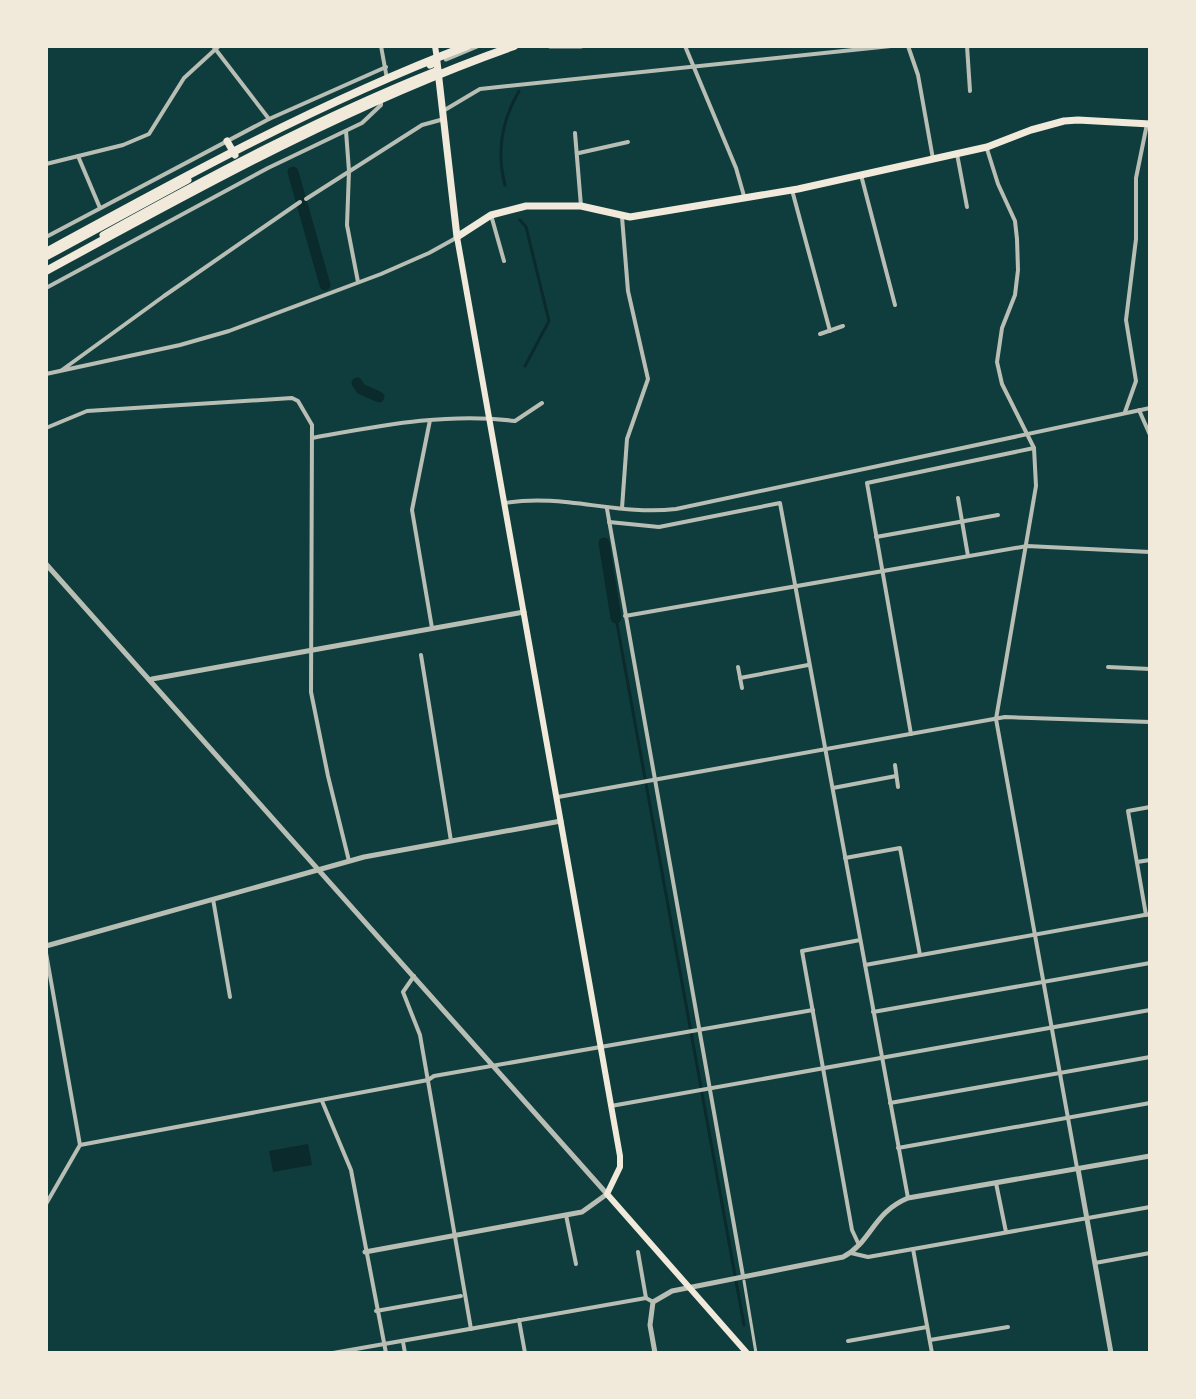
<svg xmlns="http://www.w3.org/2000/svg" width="1196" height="1399" viewBox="0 0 1196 1399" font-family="Mulish,sans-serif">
<rect width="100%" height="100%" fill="#0f3d3e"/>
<path fill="#0a2a2b" d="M308,1144l4,21 -39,7 -4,-21z"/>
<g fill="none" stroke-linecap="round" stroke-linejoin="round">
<g stroke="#0a2a2b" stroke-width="3">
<path d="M505,185c-9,-34 -3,-65 14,-94"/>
<path d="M520,220l6,7 23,94 -24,45"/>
<path d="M616,618l128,707"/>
</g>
<g stroke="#0a2a2b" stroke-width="11">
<path d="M293,172l32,113"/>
<path d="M357,383l4,6 18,8"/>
<path d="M604,543l12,75"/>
</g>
<path stroke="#b8beb3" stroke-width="3" d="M744,1281l12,72"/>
<g stroke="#b8beb3" stroke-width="4">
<path d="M213,46l56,73"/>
<path d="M381,46l6,33"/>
<path d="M685,46l51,122 8,28"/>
<path d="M908,46l10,29 15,84"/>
<path d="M967,46l3,45"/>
<path d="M443,111l37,-22 411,-43"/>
<path d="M346,131l3,40 -2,54 11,57"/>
<path d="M575,133l6,73"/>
<path d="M987,149l11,35 17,37 2,18 1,31 -3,25 -13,33 -5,34 5,22 32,64 2,38 -40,233 81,449"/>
<path d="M579,153l49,-11"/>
<path d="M957,154l10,53"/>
<path d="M78,156l22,52"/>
<path d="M46,164l77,-19 26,-11 35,-56 35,-32"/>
<path d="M861,175l34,130"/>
<path d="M792,190l38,141"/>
<path d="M306,199l116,-74 22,-6"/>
<path d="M491,215l13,46"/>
<path d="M46,237l223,-118 117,-52"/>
<path d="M46,288l222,-120 94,-45 19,-18v-5"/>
<path d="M820,334l23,-8"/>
<path d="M62,370l102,-74 136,-94"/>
<path d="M46,374l134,-29 49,-14 152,-57 48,-21 27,-15"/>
<path d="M1139,410l11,25"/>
<path d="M1125,412l11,-31 -10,-61 10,-81v-61l11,-54"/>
<path d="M430,420l-18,90 20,118"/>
<path d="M46,428l41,-17 205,-13 6,3 14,24 -1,267 17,84 21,85"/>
<path d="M312,438c67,-12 135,-26 203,-17l27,-18"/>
<path d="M958,498l10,58"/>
<path d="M505,503c58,-10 112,13 171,6l474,-101"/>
<path d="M622,508l5,-69 21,-60 -20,-88 -6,-74"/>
<path d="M607,509l136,767"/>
<path d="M609,522l50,5 121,-24 128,695"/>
<path d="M876,537l122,-22"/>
<path d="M625,616l402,-70 123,6"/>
<path d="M421,655l30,186"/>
<path d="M738,667l4,21"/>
<path d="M1108,667l42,2"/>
<path d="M740,678l68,-13"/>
<path d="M911,734l-44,-251 167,-35"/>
<path d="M895,765l3,22"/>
<path d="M833,788l63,-12"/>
<path d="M558,797l447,-80 145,5"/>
<path d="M845,858l55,-10 20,107"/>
<path d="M1137,862l13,-2"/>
<path d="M213,899l17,98"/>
<path d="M1146,915l-18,-104 22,-4"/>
<path d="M46,953l34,192 -34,59"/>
<path d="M865,965l285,-51"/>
<path d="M414,976l-11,16 17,43 51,294"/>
<path d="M873,1012l277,-49"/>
<path d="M322,1101l29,69 35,183"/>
<path d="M890,1103l260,-46"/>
<path d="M611,1106l539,-96"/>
<path d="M80,1145l348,-65 6,-4 379,-66"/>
<path d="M898,1148l252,-45"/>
<path d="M996,1183l10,49"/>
<path d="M566,1215l10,49"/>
<path d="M859,1245l-7,-15 -50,-279 58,-11"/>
<path d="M913,1249l19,104"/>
<path d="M638,1252l8,46"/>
<path d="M851,1253l17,4 282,-50"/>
<path d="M1095,1263l55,-10"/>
<path d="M376,1311l85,-15"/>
<path d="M519,1320l6,33"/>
<path d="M930,1340l78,-13"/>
<path d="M848,1341l79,-14"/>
<path d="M403,1342l2,11"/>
<path d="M333,1353l313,-55 7,4"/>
</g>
<g stroke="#b8beb3" stroke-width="5">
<path d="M550,46h31"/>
<path d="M446,59l31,-13"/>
<path d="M46,564l561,630 -25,18 -217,40"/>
<path d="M152,679l372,-67"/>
<path d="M46,946l318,-89 197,-36"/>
<path d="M1078,1169l33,184"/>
<path d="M655,1353l-5,-28 3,-23 19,-11 171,-34c29,-15 29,-44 65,-59l242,-42"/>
</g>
<g stroke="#f1e9da" stroke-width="6">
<path d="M435,46l2,13"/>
<path d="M457,237l163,919v11l-13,27 140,159"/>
</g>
<g stroke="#f1e9da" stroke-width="7">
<path d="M430,65l7,-3 20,175 34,-22 35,-9h55l49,11 168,-28 189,-42 44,-17 33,-9 14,-1 72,4"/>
<path d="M227,141l8,14"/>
<path d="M103,235c109,-60 219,-119 335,-165"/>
<path d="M46,257l142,-77"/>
</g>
<g stroke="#f1e9da" stroke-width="8">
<path d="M46,252c137,-75 274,-150 421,-206"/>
<path d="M46,271c152,-83 303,-167 468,-225"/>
</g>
</g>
<rect width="1196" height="1399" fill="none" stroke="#f1e9da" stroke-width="96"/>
</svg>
